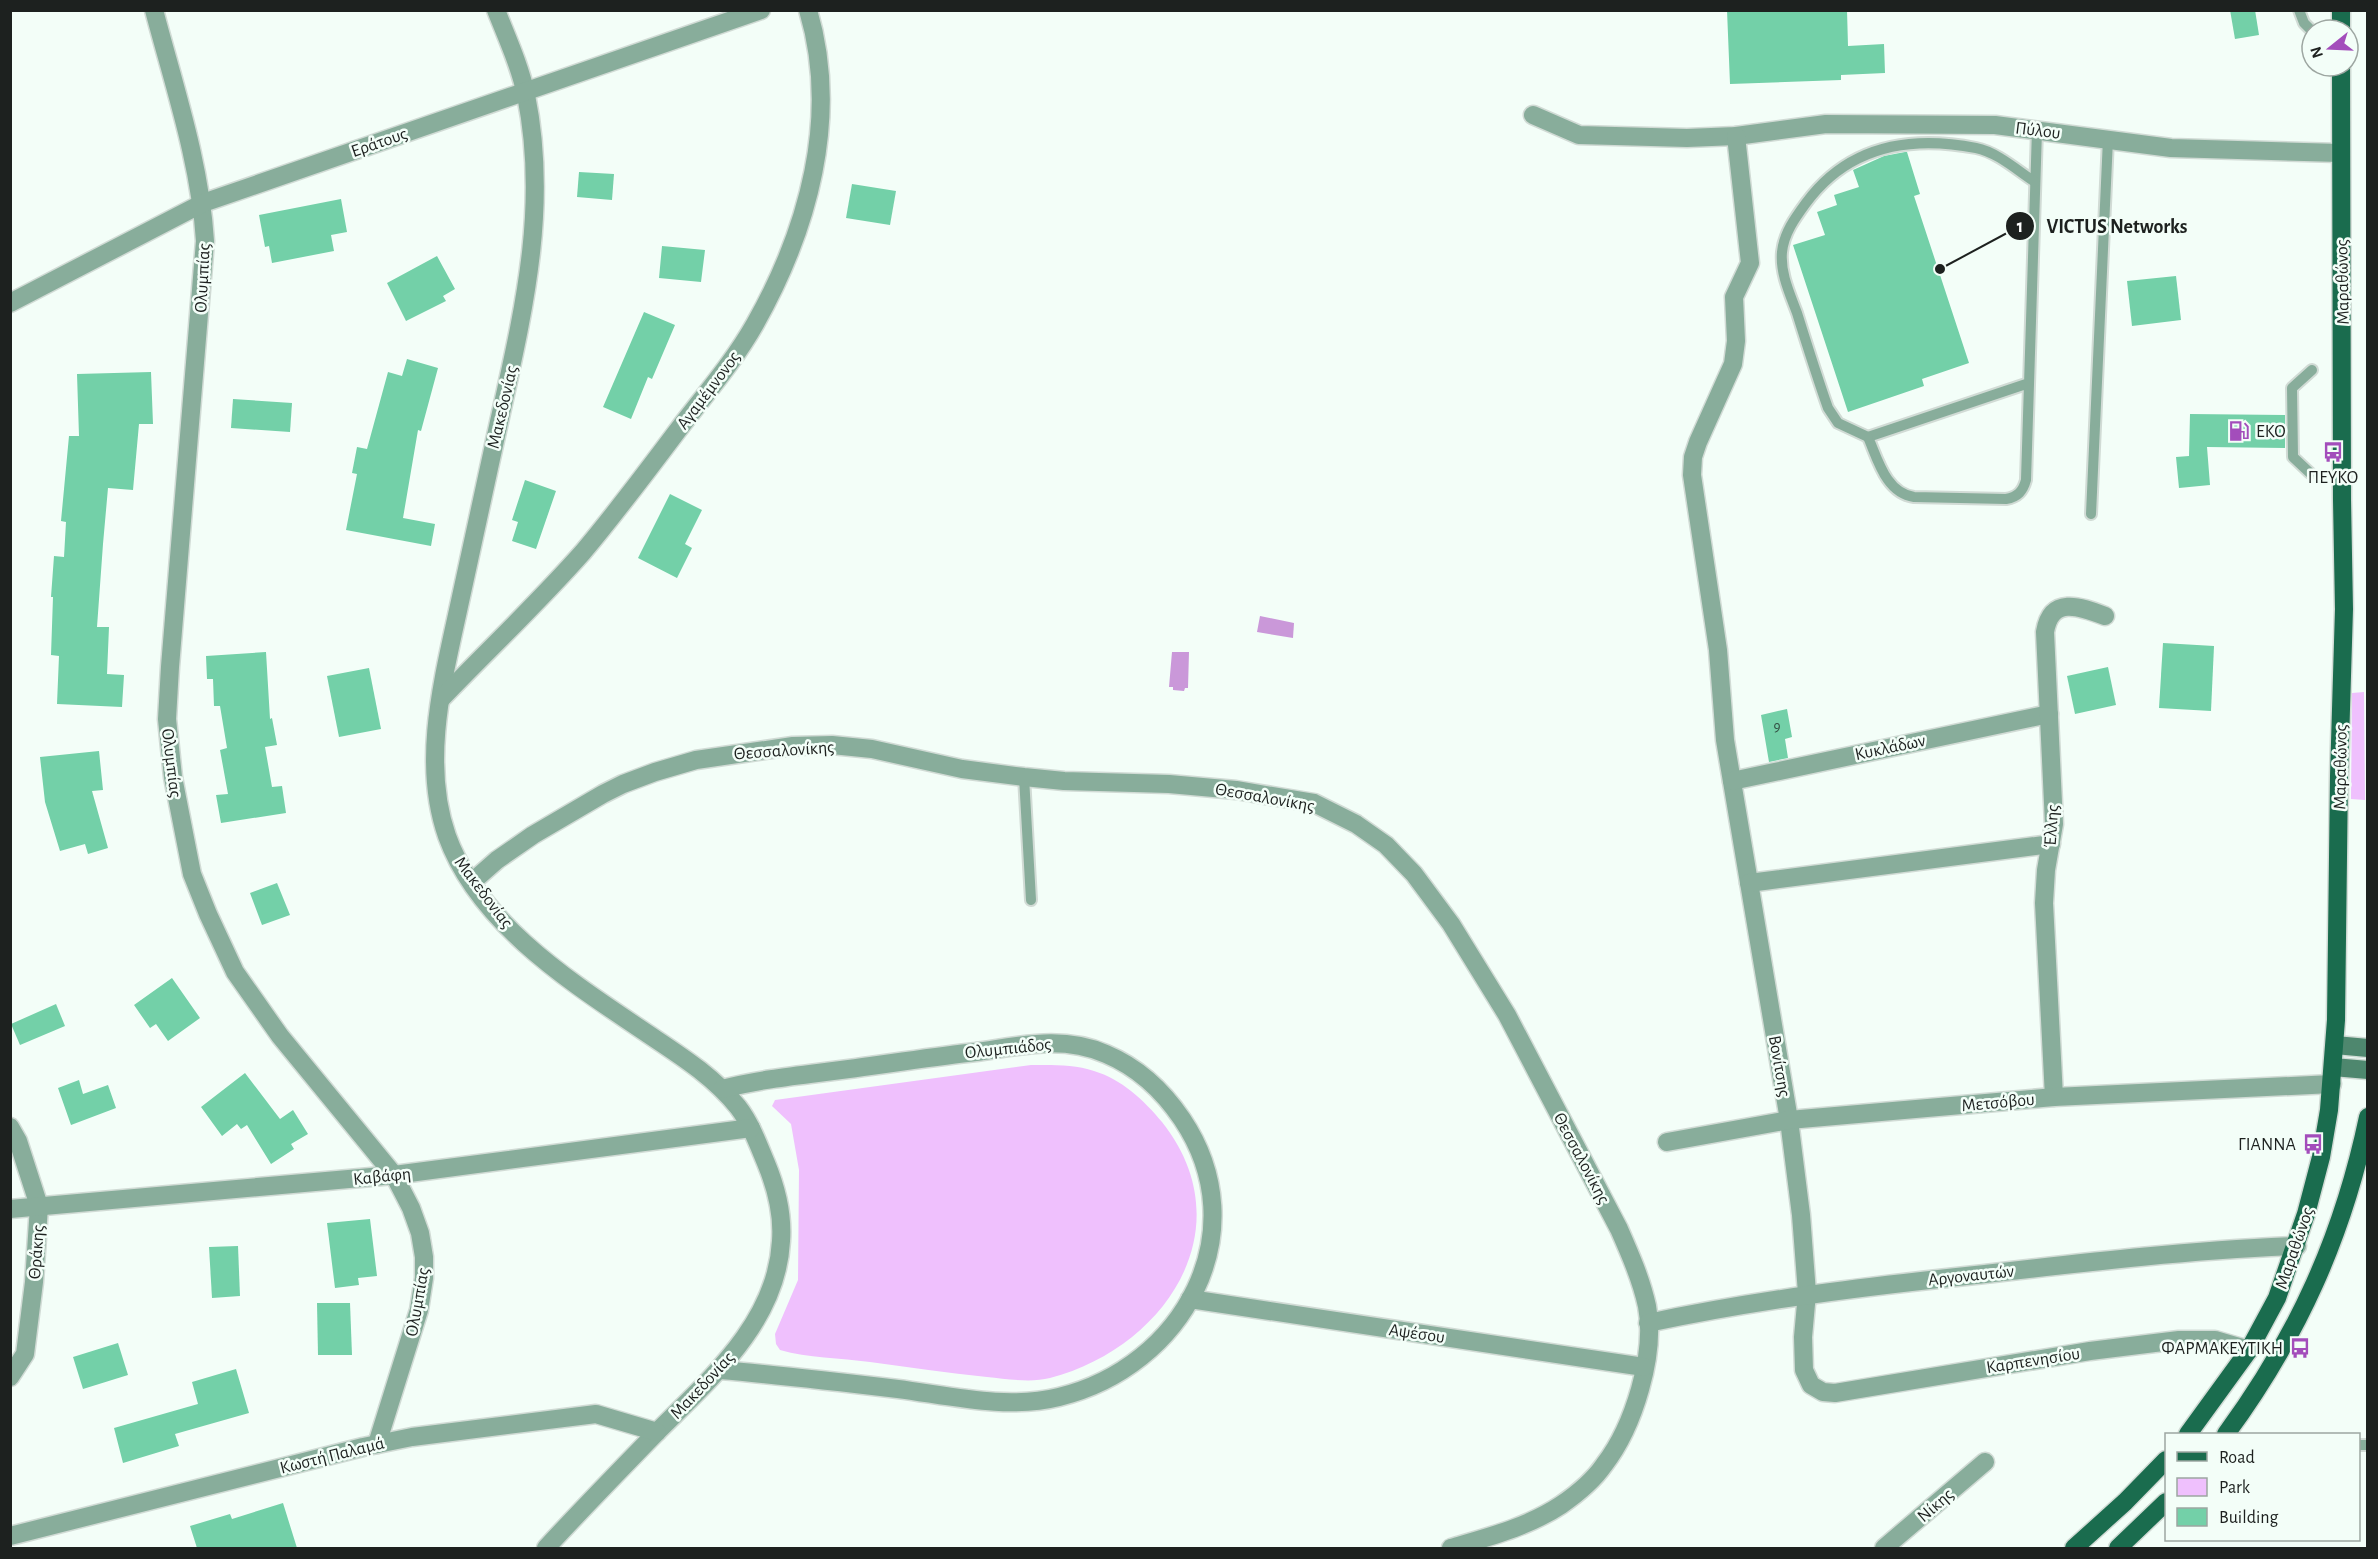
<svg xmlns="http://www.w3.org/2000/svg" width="2378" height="1559" viewBox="0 0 2378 1559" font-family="'Alegreya Sans',sans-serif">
<rect width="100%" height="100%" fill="#f3fef8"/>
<g fill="#efc0fd">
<path d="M2364,692l1,108 -14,-1 1,-106z"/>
<path d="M1031,1065c20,0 43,-1 63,6 27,8 50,29 68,51 84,106 3,226 -112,256 -19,5 -43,1 -63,-1 -39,-4 -78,-10 -117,-15 -30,-4 -62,-4 -90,-12l-4,-6 -1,-10 23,-54 1,-110 -8,-46 -19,-18 3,-6z"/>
</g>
<g fill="#ca98d9">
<path d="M1260,616l34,7 -1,15 -36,-6z"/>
<path d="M1172,652h17l-1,36h-3l-1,3 -11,-1v-3h-4z"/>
</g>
<g fill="#73d0a8">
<path d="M1727,10h120l1,36 36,-2 1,29 -44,2v5l-111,4z"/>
<path d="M2230,10h25l4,25 -24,4z"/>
<path d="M1905,152h2l13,42 -6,2 55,167 -47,16 2,7 -76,26 -55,-167 32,-10 -8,-23 20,-7 -3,-10 25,-8 -6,-17 31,-14z"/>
<path d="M579,172l35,2 -2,26 -35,-3z"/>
<path d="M852,184l44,7 -6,34 -44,-7z"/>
<path d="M341,199l6,33 -16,3 3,16 -62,12 -3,-17 -4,1 -6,-32z"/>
<path d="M662,246l43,4 -4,32 -42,-4z"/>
<path d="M437,256l18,33 -12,7 3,5 -40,20 -19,-38z"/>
<path d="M2176,276l5,44 -49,6 -5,-45z"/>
<path d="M644,312l31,13 -23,54 -4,-2 -17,42 -28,-12z"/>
<path d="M407,359l31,9 -17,63 -3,-1 -15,88 32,6 -4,22 -85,-16 11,-56 -5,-1 5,-26 10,2 21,-77 14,4z"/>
<path d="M151,372l2,52h-14l-6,66 -25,-2 -5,56 -6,83h12l-2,47 17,1 -2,32 -65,-3 2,-48 -8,-1 2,-58h-2l3,-41 10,1 2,-35 -5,-1 8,-85h10l-2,-62z"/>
<path d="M233,399l59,4 -2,29 -59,-4z"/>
<path d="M2190,414l95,1v33l-78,-1 3,38 -31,3 -3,-31 13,-1z"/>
<path d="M525,480l31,11 -20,58 -24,-8 6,-19 -6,-2z"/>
<path d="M670,494l32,16 -17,34 7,4 -15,30 -39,-20z"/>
<path d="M2163,643l51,3 -3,65 -52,-3z"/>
<path d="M266,652l4,67 2,-1 5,27 -12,2 7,40 10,-1 4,27 -65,10 -5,-28 12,-1 -8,-44 7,-2 -7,-42h-6l-1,-27h-6l-1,-23z"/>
<path d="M2108,667l8,38 -41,9 -8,-38z"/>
<path d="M369,668l12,61 -42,8 -12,-61z"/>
<path d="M1787,709l5,28 -7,2 3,19 -19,4 -8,-47z"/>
<path d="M99,751l4,39 -11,1 16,57 -20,6 -3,-10 -25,7 -15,-49 -5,-45z"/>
<path d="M277,883l13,32 -28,10 -12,-32z"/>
<path d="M172,978l28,40 -32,23 -12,-17 -6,4 -16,-23z"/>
<path d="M56,1004l9,22 -45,19 -9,-21z"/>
<path d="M245,1073l35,46 13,-9 15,24 -17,10 3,5 -23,15 -24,-39 -6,4 -4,-5 -15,12 -21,-29z"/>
<path d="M79,1080l4,14 25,-9 8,23 -45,17 -13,-37z"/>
<path d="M370,1219l7,57 -19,2 1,7 -24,3 -8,-65z"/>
<path d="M238,1246l2,50 -28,2 -3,-51z"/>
<path d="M317,1303h33l2,52h-34z"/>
<path d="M118,1343l10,32 -45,14 -10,-32z"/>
<path d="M236,1369l13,44 -74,21 4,12 -56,17 -9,-35 84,-24 -6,-22z"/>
<path d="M283,1503l14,45h-100l-7,-22 40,-12 2,5z"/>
</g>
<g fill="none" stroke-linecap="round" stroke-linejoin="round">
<g stroke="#d1dbd5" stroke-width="14">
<g id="lane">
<path d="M2299,10l5,13 8,8"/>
<path d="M2029,383l-161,54c10,23 18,56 46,60l92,2c12,-2 17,-8 20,-19l11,-350"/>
<path d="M1868,437l-30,-14 -10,-15c-11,-31 -21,-63 -31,-95 -7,-19 -17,-40 -15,-61 2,-19 13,-34 24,-49 42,-57 103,-68 170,-55 21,4 42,23 59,34"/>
<path d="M2310,473l-17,-16 -1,-69 20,-18"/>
<path d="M2091,514l17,-375"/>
<path d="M1024,777l7,123"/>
<path d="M2358,1445h10"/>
</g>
</g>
<g stroke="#d1dbd5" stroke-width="21">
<g id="street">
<path d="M154,10c20,76 46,152 51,231l-35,426 -3,52 6,58 19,97 16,40 27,58 45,64 114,139 17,33 9,25 4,24v21l-5,32 -42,134"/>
<path d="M496,10c11,28 24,56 30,85 23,113 -3,218 -27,327 -14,62 -27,123 -40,184 -16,74 -38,156 -12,230 32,89 127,148 201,198 33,22 65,42 90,73 13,17 20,37 28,56 10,24 17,51 15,78 -4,81 -71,138 -124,191 -37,38 -75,77 -111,116"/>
<path d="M1533,115l46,20 108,3 49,-2 90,-12 169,1 176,23 169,5"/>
<path d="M1736,136l14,127 -16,34 2,44 -3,23 -35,78 -5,15 -1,18 26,175 7,90 64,380 12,95 6,78 -4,44 1,33 7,15 12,7 12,1 255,-42 89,-11h36l34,10"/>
<path d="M10,303l193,-100 558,-193"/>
<path d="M441,699c47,-49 97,-96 142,-147 32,-38 62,-78 92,-118 27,-36 58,-71 80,-110 53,-94 85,-207 53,-314"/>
<path d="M1732,781l317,-67"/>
<path d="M472,882l25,-22 36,-25 70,-41 20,-10 32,-12 41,-12 97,-14 39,-1 40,4 90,20 62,8 40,4 105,3 67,6 78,13 42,21 30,21 28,29 37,50 56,91 112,214c11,25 22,50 28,77 9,48 -13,120 -43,159 -11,16 -27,29 -43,40 -33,22 -73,32 -110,43"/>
<path d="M1749,883l302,-39"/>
<path d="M2054,1097l-10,-194 2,-33 8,-46 -9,-192c6,-36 34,-26 60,-16"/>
<path d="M10,1127l8,14 21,65 -5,76 -9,72 -15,23"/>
<path d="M1667,1142l122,-22 265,-23 278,-13"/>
<path d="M10,1209l384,-34 357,-47"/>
<path d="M1190,1299l454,68"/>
<path d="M1648,1323c113,-24 222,-37 337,-49 104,-12 207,-24 312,-28"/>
<path d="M720,1370c60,5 119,12 178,19 53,7 109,21 161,8 124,-30 199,-165 123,-278 -19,-28 -45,-52 -76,-65 -44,-19 -86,-8 -130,-2 -37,4 -75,10 -113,15 -47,7 -94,10 -141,22"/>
<path d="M10,1536l353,-89 49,-10 184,-23 61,18"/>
<path d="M1884,1548l101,-86"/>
</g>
</g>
<g stroke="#d1dbd5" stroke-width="21">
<g id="secondary">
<path d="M2335,1045l33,3"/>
<path d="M2333,1067l35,3"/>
</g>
</g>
<g stroke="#d1dbd5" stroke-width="21">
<g id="primary">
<path d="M2341,30v-20"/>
<path d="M2188,1434l61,-84 28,-52 29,-84 15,-57 8,-47 7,-90 3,-244 5,-167 -2,-109 -1,-434"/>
<path d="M2226,1434c72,-98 117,-198 142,-317"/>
<path d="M2074,1548l51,-46 41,-42"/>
<path d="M2118,1548l48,-46"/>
</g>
</g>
<use href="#lane" stroke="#88ad9b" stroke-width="10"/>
<use href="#street" stroke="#88ad9b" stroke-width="18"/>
<use href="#secondary" stroke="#4e876e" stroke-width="18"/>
<use href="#primary" stroke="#1a6c4e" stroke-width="18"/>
</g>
<defs>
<g id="fuel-bare" transform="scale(1.62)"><path d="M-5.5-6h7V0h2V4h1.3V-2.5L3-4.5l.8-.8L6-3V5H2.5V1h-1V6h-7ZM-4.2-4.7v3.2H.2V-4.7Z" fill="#a34dbb" stroke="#f3fef8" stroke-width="2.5" paint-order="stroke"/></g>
<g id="bus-bare" transform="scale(1.62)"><path d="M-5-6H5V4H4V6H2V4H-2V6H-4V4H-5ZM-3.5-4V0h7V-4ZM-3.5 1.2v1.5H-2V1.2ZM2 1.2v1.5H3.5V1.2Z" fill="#a34dbb" stroke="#f3fef8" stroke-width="2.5" paint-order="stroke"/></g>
</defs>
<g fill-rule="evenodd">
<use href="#fuel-bare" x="2239" y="431"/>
<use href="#bus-bare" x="2333" y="452"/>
<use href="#bus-bare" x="2313" y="1144"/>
<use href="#bus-bare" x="2300" y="1348"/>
</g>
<g text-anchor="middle" stroke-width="5" stroke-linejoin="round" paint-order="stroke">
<g font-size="15" fill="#324d41">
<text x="1777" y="731">9</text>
</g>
<g font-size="18" fill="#1d211f" stroke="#f3fef8">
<text transform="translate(2038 130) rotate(7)" y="6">Πύλου</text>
<text transform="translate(379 142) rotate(-19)" y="6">Εράτους</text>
<text transform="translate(202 278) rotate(-87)" y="6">Ολυμπίας</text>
<text transform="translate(2342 282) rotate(-91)" y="6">Μαραθώνος</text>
<text transform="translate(708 390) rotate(-53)" y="6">Αγαμέμνονος</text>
<text transform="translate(502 407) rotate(-77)" y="6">Μακεδονίας</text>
<text transform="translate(1890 747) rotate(-12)" y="6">Κυκλάδων</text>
<text transform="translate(784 750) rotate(-4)" y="6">Θεσσαλονίκης</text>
<text transform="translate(172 763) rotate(83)" y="6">Ολυμπίας</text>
<text transform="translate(2340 767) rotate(-89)" y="6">Μαραθώνος</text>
<text transform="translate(1265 797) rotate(10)" y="6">Θεσσαλονίκης</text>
<text transform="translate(2051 826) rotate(-86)" y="6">Έλλης</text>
<text transform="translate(484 892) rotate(53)" y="6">Μακεδονίας</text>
<text transform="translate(1008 1048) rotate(-6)" y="6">Ολυμπιάδος</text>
<text transform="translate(1780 1066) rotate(80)" y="6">Βονίτσης</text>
<text transform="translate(1998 1102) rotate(-5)" y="6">Μετσόβου</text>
<text transform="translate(1582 1158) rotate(62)" y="6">Θεσσαλονίκης</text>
<text transform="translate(382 1176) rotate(-6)" y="6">Καβάφη</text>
<text transform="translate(2294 1248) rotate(-71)" y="6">Μαραθώνος</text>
<text transform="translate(36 1252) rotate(-86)" y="6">Θράκης</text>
<text transform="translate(1971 1275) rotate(-6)" y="6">Αργοναυτών</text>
<text transform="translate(417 1302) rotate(-80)" y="6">Ολυμπίας</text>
<text transform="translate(1417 1333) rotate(8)" y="6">Αψέσου</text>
<text transform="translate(2033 1360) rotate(-9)" y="6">Καρπενησίου</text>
<text transform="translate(702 1385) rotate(-47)" y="6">Μακεδονίας</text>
<text transform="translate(332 1455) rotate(-14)" y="6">Κωστή Παλαμά</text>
<text transform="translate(1935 1505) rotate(-41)" y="6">Νίκης</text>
</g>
<g font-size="18" fill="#1d211f" stroke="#f3fef8" text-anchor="end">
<text x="2256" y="437" text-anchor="start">EKO</text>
<text x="2333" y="483" text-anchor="middle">ΠΕΥΚΟ</text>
<text x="2296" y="1150">ΓΙΑΝΝΑ</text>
<text x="2283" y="1354">ΦΑΡΜΑΚΕΥΤΙΚΗ</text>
</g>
</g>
<path fill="none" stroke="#1d211f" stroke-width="2" d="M1940 269L2020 226"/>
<g fill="#1d211f" stroke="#f3fef8" stroke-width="2">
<circle cx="1940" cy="269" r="6"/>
<circle cx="2020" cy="226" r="15"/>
</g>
<g font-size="18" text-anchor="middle" font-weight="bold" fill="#fff">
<text x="2020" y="232">1</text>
</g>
<g font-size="20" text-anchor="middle" font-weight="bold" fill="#1d211f" stroke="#f3fef8" stroke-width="5" stroke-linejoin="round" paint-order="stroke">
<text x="2117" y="233">VICTUS Networks</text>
</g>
<rect width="2378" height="1559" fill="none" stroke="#1d211f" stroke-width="24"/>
<rect x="2165" y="1433" width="195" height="108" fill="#f3fef8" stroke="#9da6a1" stroke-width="1.5"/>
<rect x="2177" y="1452" width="30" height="9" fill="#1a6c4e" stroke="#9da6a1" stroke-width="1.5"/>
<text x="2219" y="1463" font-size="18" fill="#1d211f">Road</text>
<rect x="2177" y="1478" width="30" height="18" fill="#efc0fd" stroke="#9da6a1" stroke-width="1.5"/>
<text x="2219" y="1493" font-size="18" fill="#1d211f">Park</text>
<rect x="2177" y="1508" width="30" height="18" fill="#73d0a8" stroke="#9da6a1" stroke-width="1.5"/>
<text x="2219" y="1523" font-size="18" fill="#1d211f">Building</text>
<g transform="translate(2330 48) rotate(252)"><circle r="28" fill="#f3fef8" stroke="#9da6a1" stroke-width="1.5"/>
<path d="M0-4.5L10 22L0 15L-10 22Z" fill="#a34dbb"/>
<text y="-9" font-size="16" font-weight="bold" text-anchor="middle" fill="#1d211f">N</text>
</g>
</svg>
